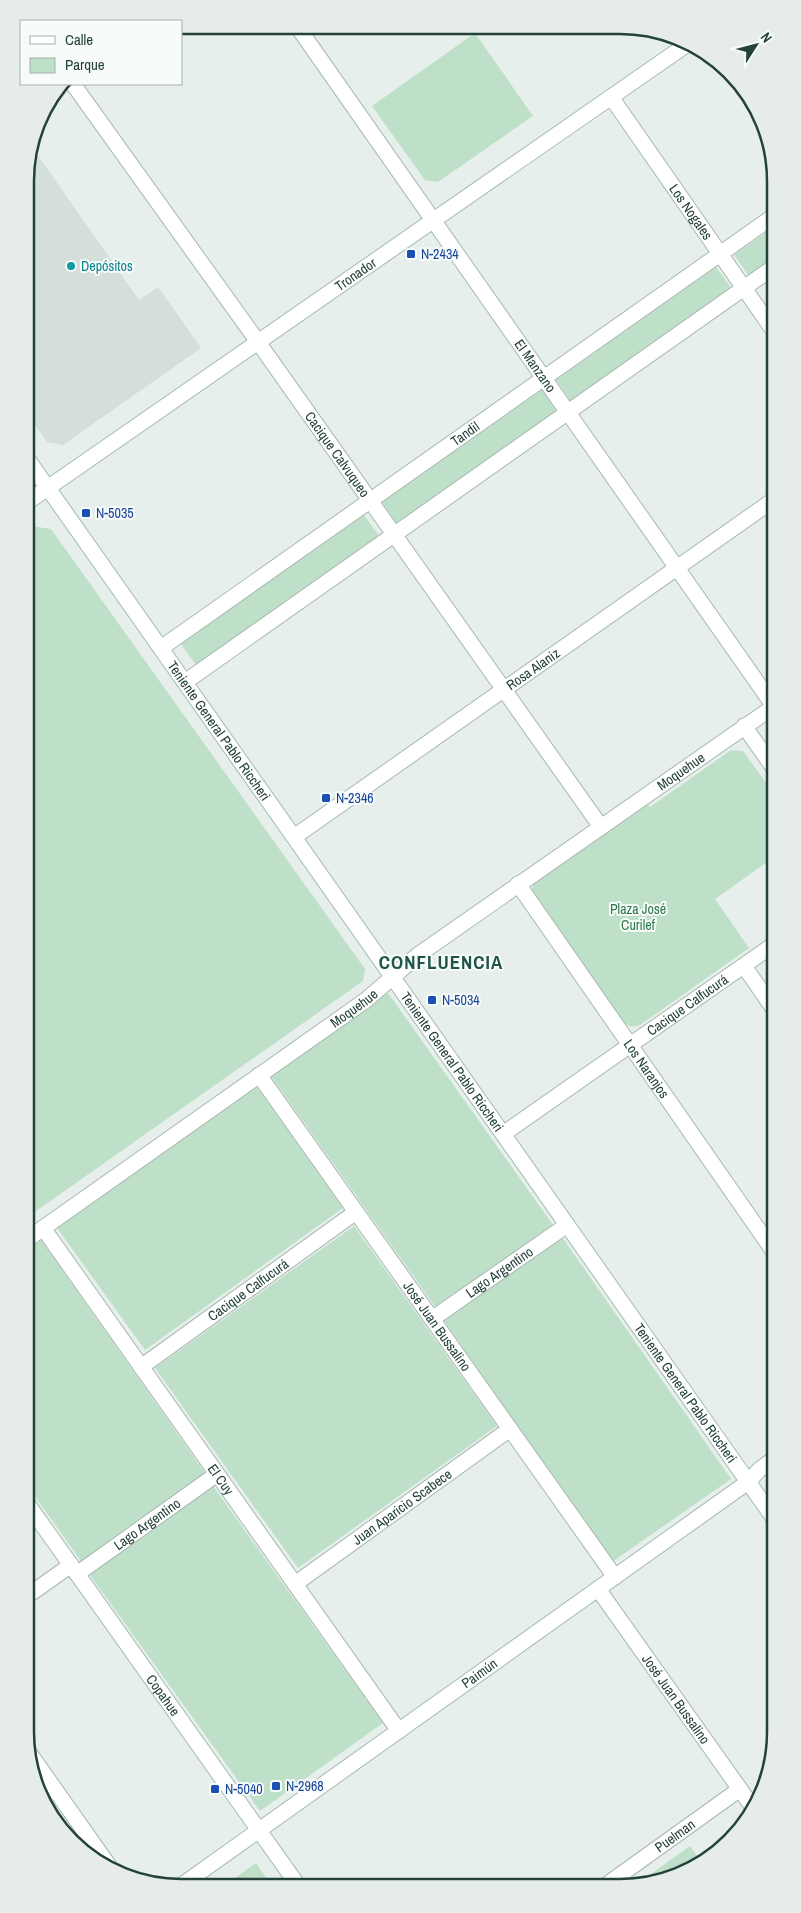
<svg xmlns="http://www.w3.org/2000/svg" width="801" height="1913" viewBox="0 0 801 1913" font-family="'Archivo Narrow',sans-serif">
<rect width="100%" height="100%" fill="#e6efeb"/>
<path fill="#d4dfda" d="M32,147l107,153 19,-13 43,61 -138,97 -16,-3 -21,-30 -1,-242z"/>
<g fill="#bfe0c8">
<path d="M475,33l58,83 -95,66 -13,-2 -53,-74z"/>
<path d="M771,229v32l-22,15 -15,-21z"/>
<path d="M716,267l16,22 -161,113 -15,-22z"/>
<path d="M542,390l15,22 -160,112 -15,-22z"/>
<path d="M364,515l16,22 -184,128 -16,-22z"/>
<path d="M31,526l20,3 314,440 -2,12 -334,235 -3,-687z"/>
<path d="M731,750l12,1 30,41v66l-58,41 34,49 -109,77c-9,3 -13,1 -19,-5l-87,-126 -2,-4 1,-8 113,-81 4,6z"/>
<path d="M388,993l165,232 -117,83 -165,-232z"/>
<path d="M256,1086l87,122 -198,142 -88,-122z"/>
<path d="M354,1226l143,200 -199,142 -143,-200z"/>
<path d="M562,1237l169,242 -119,83 -169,-243z"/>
<path d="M41,1240l164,233 -124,88 -52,-73v-239z"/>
<path d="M213,1486l170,237 -123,88 -170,-236z"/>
<path d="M690,1846l13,18 -42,19h-8l-5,-7z"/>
<path d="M256,1863l15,22h-46z"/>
</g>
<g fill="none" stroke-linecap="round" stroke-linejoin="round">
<g stroke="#a8b8b2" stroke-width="17">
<g id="street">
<path id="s1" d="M297,26l476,679"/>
<path id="s2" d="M73,84l185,258 343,485"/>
<path id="s3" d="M611,97l160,230"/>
<path id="s4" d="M161,648l610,-430"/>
<path d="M185,682l586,-413"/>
<path d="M744,726l29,41"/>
<path id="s5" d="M294,837l478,-336"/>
<path id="s6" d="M518,884l256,368"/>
<path d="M744,966l29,42"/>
<path id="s7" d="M259,1075l356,502"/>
<path id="s8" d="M503,1134l270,-189"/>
<path id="s9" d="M43,1228l356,503"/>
<path id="s10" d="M29,1238l337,-238 52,-45 355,-248"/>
<path id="s11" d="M432,1319l135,-94"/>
<path id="s12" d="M141,1367l215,-155"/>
<path id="s13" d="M77,1574l140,-100"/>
<path id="s14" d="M295,1584l215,-155"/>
<path id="s15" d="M598,1589l156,220"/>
<path d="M30,1594l41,-29"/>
<path d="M30,1754l84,119"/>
<path id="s16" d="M609,1883l131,-94"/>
</g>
</g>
<g stroke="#a4bbb3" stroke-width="17">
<g id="secondary">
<path id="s17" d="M26,457l749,1063"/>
<path id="s18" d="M26,503l660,-458"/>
<path id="s19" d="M29,1506l268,378"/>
<path id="s20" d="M182,1885l566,-403 11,-12 16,-12"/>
</g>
</g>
<use href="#street" stroke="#fff" stroke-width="15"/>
<use href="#secondary" stroke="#fff" stroke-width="15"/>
</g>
<g fill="#1a4fb4" stroke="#f7fbf9" stroke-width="2">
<rect x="406" y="249" width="10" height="10" rx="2.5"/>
<rect x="81" y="508" width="10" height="10" rx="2.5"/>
<rect x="321" y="793" width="10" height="10" rx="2.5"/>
<rect x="427" y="995" width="10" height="10" rx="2.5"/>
<rect x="271" y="1781" width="10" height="10" rx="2.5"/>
<rect x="210" y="1784" width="10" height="10" rx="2.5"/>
</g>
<circle fill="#0f9aa8" stroke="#f7fbf9" stroke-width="2" cx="71" cy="266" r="5"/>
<g text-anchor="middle" stroke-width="4" stroke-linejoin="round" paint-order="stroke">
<g font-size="14" fill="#24423a" stroke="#f7fbf9">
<text dy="5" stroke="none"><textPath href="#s3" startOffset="140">Los Nogales</textPath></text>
<text dy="5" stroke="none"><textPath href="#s18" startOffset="401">Tronador</textPath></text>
<text dy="5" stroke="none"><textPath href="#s1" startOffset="415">El Manzano</textPath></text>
<text dy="5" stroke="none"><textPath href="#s4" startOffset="372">Tandil</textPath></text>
<text dy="5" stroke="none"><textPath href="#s2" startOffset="455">Cacique Calvuqueo</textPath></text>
<text dy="5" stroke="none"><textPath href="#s5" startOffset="292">Rosa Alaniz</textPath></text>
<text dy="5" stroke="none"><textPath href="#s17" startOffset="335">Teniente General Pablo Riccheri</textPath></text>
<text dy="5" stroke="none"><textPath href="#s10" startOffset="802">Moquehue</textPath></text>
<text dy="5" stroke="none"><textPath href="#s8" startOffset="225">Cacique Calfucurá</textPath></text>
<text dy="5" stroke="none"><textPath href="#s10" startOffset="398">Moquehue</textPath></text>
<text dy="5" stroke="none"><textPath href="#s17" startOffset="740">Teniente General Pablo Riccheri</textPath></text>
<text dy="5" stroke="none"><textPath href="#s6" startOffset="225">Los Naranjos</textPath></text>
<text dy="5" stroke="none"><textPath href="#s11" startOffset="82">Lago Argentino</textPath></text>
<text dy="5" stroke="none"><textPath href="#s12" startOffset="132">Cacique Calfucurá</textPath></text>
<text dy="5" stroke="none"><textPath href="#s7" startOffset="308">José Juan Bussalino</textPath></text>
<text dy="5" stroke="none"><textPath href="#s17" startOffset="1145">Teniente General Pablo Riccheri</textPath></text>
<text dy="5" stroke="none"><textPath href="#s9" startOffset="308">El Cuy</textPath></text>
<text dy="5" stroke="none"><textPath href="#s14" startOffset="132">Juan Aparicio Scabece</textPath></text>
<text dy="5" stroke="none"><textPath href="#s13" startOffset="86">Lago Argentino</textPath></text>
<text dy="5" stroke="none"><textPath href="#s20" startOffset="365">Paimún</textPath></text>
<text dy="5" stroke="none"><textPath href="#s19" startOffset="232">Copahue</textPath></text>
<text dy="5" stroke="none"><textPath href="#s15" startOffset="135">José Juan Bussalino</textPath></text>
<text dy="5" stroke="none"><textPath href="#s16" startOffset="81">Puelman</textPath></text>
</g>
<g font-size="14" fill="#164399" stroke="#f7fbf9" text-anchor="start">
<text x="421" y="259">N-2434</text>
<text x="96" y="518">N-5035</text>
<text x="336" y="803">N-2346</text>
<text x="442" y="1005">N-5034</text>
<text x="286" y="1791">N-2968</text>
<text x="225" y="1794">N-5040</text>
</g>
<g font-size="14" fill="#0d838f" stroke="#f7fbf9" text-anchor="start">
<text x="81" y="271">Depósitos</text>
</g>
<g font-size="14" fill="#2d7a4b" stroke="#f7fbf9">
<text x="638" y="914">Plaza José<tspan x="638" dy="16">Curilef</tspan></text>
</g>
<g font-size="19" font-weight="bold" letter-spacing="1" fill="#1f5548" stroke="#f7fbf9">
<text x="441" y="969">CONFLUENCIA</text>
</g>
</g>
<path d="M0 0H801V1913H0ZM181 34H620A147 147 0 0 1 767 181V1732A147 147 0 0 1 620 1879H181A147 147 0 0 1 34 1732V181A147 147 0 0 1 181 34Z" fill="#e6ecea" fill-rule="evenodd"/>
<path fill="none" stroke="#24423a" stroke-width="2.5" d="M181 34H620A147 147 0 0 1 767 181V1732A147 147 0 0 1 620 1879H181A147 147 0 0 1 34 1732V181A147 147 0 0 1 181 34Z"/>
<rect x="20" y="20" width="162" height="65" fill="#f7fbf9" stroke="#a3b1ad"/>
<rect x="30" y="36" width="25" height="8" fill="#ffffff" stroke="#a3b1ad"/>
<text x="65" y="45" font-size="15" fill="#24423a">Calle</text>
<rect x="30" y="58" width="25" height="15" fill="#bfe0c8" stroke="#a3b1ad"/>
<text x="65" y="70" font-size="15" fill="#24423a">Parque</text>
<g transform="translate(756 45) rotate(54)" stroke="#f7fbf9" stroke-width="4" paint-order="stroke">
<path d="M0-4L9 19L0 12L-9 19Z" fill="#24423a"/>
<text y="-8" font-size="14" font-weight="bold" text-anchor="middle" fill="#24423a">N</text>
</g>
</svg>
